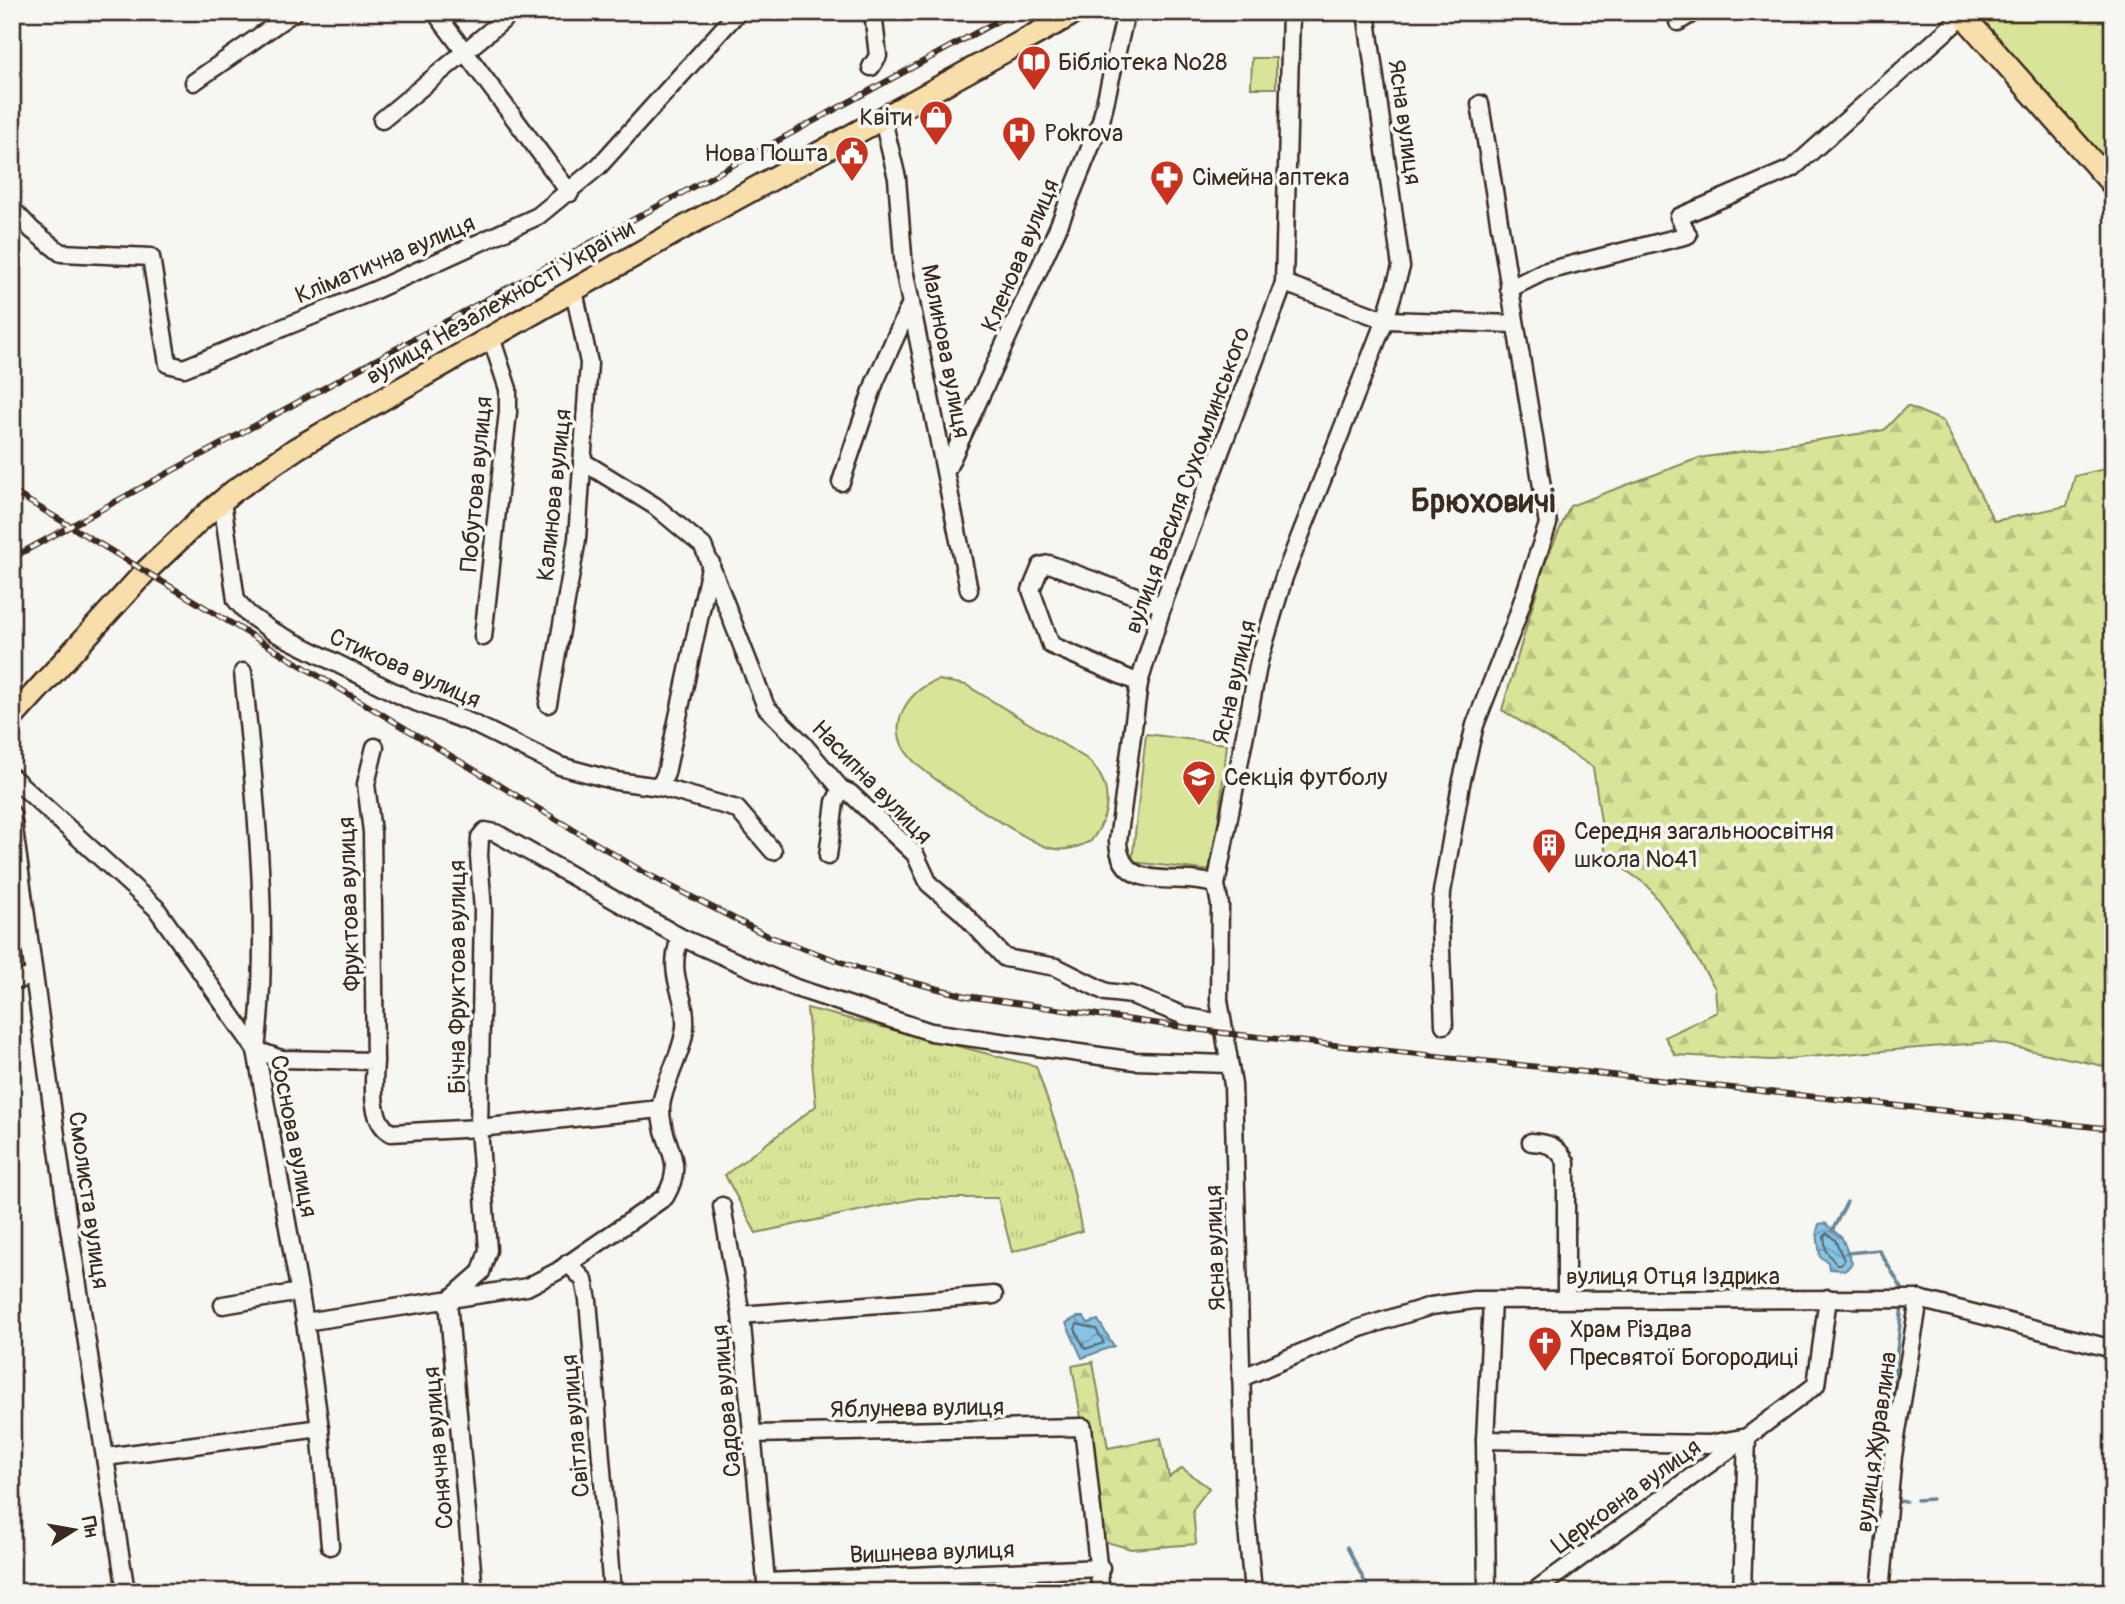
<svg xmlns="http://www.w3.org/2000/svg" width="2125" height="1604" viewBox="0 0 2125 1604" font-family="Pangolin,sans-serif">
<defs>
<pattern id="grass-tufts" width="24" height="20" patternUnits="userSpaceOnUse" patternTransform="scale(1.75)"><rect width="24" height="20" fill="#d8e497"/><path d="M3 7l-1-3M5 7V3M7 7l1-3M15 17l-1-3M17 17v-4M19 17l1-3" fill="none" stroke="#bac482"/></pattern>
<pattern id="forest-firs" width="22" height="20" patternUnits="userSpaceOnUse" patternTransform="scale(1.75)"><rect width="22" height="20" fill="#d8e497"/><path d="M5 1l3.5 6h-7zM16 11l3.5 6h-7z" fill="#bac482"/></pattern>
<pattern id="water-waves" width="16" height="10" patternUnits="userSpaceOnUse" patternTransform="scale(1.75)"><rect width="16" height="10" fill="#86c3e6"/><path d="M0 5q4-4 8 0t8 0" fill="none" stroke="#6f9fba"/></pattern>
</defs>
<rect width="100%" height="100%" fill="#f6f6f2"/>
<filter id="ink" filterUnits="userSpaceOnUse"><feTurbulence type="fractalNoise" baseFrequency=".0143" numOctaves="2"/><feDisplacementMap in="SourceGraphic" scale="14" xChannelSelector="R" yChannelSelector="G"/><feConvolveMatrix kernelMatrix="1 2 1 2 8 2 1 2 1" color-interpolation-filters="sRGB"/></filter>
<g filter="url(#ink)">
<path fill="url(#grass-tufts)" stroke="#8a875a" stroke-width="2" d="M807,1008l229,58 30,89 16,76 -70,21 -14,-54h-80l-162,35 -31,-58 91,-69z"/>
<g fill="url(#forest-firs)" stroke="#8a875a" stroke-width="2">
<path d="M1907,406l36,15 51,100 73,-15 8,-30 38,-9v601l-122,-26 -219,18 -97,-5 -10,-18 52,-25 -2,-24 -39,-63 -28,-39 -42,-30 -13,-89 -91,-57 43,-147 25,-57 129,-48 185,-28z"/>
<path d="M12,814l21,153 -21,3z"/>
<path d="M1093,1362l15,86 53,-10 8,39 13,-9 27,20 -16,21 3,35 -65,5 -28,-8 -31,-175z"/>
</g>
<g fill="#d8e497" stroke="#8a875a" stroke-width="2">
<path d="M1968,12h145v161z"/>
<path d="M1252,58h24v30h-25z"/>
<path d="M939,680l27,5 121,74c26,24 25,55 4,82 -13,6 -26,11 -41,7 -21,-5 -110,-64 -129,-80 -6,-5 -14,-14 -18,-21 -14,-29 9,-59 36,-67z"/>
<path d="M1146,734l81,10 -14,127 -81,-9z"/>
</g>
<g fill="url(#water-waves)" stroke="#688696" stroke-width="2">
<path d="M1825,1223l17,15 10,25 -6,7 -17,-1 -1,-7 -8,-5 -3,-26 2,-7z"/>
<path d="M1077,1317h7l4,6 10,-3 16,26 -32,12 -16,-35z"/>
</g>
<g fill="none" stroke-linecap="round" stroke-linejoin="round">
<g stroke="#59676e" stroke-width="2">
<path d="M1827,1233l8,7 9,20 -2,4h-6l-10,-13 -2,-15z"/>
<path d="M1077,1324l19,5 8,14 -19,6 -10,-20z"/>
</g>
<g stroke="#688696" stroke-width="3.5">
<path d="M1832,1231l15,-29"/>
<path d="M1847,1253l32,-3 25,42"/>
<path d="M1887,1444l15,-139"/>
<path d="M1917,1500l15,-1"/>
<path d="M1897,1502l9,-1"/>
<path d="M1347,1547l23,45"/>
</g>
<g stroke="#3b2a1e" stroke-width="21">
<g id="minor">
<path d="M435,12l135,181"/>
<path d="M1678,22l16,-10"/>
<path d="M871,67l7,-11 -5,-44"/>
<path d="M194,82l100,-70"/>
<path d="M382,120l131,-108"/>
<path d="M883,120l14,58 7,91 65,321"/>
<path d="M12,209l20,21 29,23 90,4 17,107 16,4 189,-77 165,-75 61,-50 139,-154"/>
<path d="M1284,283l101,37 130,4"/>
<path d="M1509,289l34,-17 145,-37 -9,-18 114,-49 170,-152"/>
<path d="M582,461l73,45 48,40 63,161 37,37 38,45 9,4 65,61 14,30 33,28 43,46 51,9 50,25 26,3 55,22 34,6"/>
<path d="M947,469l110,-239 44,-109 25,-109"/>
<path d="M841,482l34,-100 36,-79"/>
<path d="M222,501l14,99 12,14 24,17 138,69 62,23 88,43 56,15 44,6 77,22 36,42"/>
<path d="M483,637l25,-225v-23l-17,-52"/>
<path d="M243,672c12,124 28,253 13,378l25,9 94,2c-1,22 -6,60 16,72l88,-5 181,-19"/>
<path d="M1139,683l-88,-38 -20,-55 10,-24 8,-2 114,42"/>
<path d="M548,704l29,-165 12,-176 -15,-73"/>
<path d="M375,747l-9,37 6,48 3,229"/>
<path d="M12,777l144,131 100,142 49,272 15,106 10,118"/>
<path d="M660,787l6,-14 45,-210"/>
<path d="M12,814l55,401 59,377"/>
<path d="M828,856l7,-54 6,-13"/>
<path d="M1216,885c-36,-14 -96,11 -98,-44l21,-158 26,-85 119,-315 7,-271"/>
<path d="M12,981l22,-5"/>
<path d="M1444,1025l-4,-97 2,-36 19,-108 14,-59 40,-102 33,-99 -68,-420"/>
<path d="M1531,1142c18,1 26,4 35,20v137"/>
<path d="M722,1206l19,109 26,277"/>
<path d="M568,1263l16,17 4,20 24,292"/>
<path d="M223,1305l77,-13"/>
<path d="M741,1315l253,-20"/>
<path d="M305,1322l222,-35 31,-16 107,-74c23,-38 -4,-51 -4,-87 -1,-21 22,-56 24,-83 2,-37 -19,-46 -5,-90"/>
<path d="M1241,1378l119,-50 71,-22 43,-6 445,-1 194,50"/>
<path d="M752,1434l331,-7 18,165"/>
<path d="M1485,1440l224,4 38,-7 69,-52 12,-87"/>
<path d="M106,1457l214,-29"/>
<path d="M766,1582l335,-14"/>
<path d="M474,1592l-26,-291 33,-29 7,-22 -9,-122 4,-217 -4,-55 1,-19 5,-6 11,2 184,104 116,51 135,44 204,29 93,3"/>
<path d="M1253,1592l-8,-86 -12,-421 -14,-85 1,-95 -4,-20 43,-224 25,-84 101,-257 16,-53 -35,-255"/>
<path d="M1487,1592l-2,-152 7,-139"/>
<path d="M1533,1592l209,-152"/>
<path d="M1742,1592l5,-155"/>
<path d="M1880,1592l13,-136 26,-157"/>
</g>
</g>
<g stroke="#3b2a1e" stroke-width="26">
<g id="major">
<path d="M1960,12l153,173"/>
<path d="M12,718l133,-146 58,-55 31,-26 63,-43 384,-219 395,-217"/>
</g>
</g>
<use href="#minor" stroke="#f6f6f2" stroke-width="16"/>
<use href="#major" stroke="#f8deab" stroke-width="21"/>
<g stroke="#3b2a1e" stroke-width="6">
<g id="rail">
<path d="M12,491l633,382 123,63 93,33 105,27 257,37 890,96"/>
<path d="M12,558l1002,-546"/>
</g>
</g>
<use href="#rail" stroke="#f6f6f2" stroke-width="3.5" stroke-dasharray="10" stroke-linecap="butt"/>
</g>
</g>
<defs>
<g id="library-pin" transform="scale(1.75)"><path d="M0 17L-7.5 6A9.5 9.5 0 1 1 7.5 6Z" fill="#c8321e" stroke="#f6f6f2"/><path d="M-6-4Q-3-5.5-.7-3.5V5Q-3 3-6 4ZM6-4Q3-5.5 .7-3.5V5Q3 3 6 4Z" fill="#fff"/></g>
<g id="shop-pin" transform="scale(1.75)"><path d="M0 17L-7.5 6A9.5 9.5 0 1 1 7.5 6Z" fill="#c8321e" stroke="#f6f6f2"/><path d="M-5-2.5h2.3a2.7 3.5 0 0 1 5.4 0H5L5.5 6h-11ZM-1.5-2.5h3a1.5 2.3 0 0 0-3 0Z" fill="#fff"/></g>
<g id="hospital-pin" transform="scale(1.75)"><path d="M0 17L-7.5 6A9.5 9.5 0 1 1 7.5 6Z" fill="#c8321e" stroke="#f6f6f2"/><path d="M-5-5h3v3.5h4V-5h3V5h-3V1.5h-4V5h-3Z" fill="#fff"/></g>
<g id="civic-pin" transform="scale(1.75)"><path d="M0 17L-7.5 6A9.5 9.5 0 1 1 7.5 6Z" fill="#c8321e" stroke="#f6f6f2"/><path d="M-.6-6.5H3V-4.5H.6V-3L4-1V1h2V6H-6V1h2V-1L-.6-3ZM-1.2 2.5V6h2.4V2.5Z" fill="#fff"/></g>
<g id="pharmacy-pin" transform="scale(1.75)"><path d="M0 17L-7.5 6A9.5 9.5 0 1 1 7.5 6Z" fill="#c8321e" stroke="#f6f6f2"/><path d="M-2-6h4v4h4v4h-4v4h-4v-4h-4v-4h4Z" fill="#fff"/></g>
<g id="school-pin" transform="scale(1.75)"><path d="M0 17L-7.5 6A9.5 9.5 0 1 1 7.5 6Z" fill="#c8321e" stroke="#f6f6f2"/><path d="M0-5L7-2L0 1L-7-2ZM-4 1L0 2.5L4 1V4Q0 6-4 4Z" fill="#fff"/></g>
<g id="building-pin" transform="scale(1.75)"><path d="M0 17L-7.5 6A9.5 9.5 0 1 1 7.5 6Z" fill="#c8321e" stroke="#f6f6f2"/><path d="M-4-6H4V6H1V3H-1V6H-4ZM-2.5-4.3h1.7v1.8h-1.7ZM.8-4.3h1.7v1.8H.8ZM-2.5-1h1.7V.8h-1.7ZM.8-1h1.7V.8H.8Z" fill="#fff"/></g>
<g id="church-pin" transform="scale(1.75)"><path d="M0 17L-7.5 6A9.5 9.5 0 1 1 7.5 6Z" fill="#c8321e" stroke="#f6f6f2"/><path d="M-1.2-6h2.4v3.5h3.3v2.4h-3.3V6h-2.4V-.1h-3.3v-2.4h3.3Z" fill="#fff"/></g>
</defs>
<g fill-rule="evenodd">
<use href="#library-pin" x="1034" y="62"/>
<use href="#shop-pin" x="936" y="117"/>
<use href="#hospital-pin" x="1019" y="133"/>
<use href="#civic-pin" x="852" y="153"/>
<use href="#pharmacy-pin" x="1167" y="177"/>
<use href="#school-pin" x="1199" y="777"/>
<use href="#building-pin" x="1549" y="845"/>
<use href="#church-pin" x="1545" y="1343"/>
</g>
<g text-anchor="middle" stroke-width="7" stroke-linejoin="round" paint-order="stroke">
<g font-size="24" fill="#3b2a1e" stroke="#f6f6f2" text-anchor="start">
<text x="1058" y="70">Бібліотека №28</text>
<text x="912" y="125" text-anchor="end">Квіти</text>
<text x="1044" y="141">Pokrova</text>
<text x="828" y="161" text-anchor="end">Нова Пошта</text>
<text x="1192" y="185">Сімейна аптека</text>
<text x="1224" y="785">Секція футболу</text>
<text x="1574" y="839">Середня загальноосвітня<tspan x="1574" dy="28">школа №41</tspan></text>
<text x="1570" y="1337">Храм Різдва<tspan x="1570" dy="28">Пресвятої Богородиці</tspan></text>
</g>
<g font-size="24" fill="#3b2a1e" stroke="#f6f6f2">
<text transform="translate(1405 122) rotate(82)" y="8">Ясна вулиця</text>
<text transform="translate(1020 255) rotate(-67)" y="8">Кленова вулиця</text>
<text transform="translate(385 259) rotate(-23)" y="8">Кліматична вулиця</text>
<text transform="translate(500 302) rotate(-30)" y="8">вулиця Незалежності України</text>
<text transform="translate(946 351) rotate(79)" y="8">Малинова вулиця</text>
<text transform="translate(1187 480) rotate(-70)" y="8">вулиця Василя Сухомлинського</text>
<text transform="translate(476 484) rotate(-85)" y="8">Побутова вулиця</text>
<text transform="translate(554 495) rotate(-84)" y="8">Калинова вулиця</text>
<text transform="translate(405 668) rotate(24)" y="8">Стикова вулиця</text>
<text transform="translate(1234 682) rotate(-77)" y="8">Ясна вулиця</text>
<text transform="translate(872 782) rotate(46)" y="8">Насипна вулиця</text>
<text transform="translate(349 904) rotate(-92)" y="8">Фруктова вулиця</text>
<text transform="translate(457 977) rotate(-90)" y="8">Бічна Фруктова вулиця</text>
<text transform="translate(294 1136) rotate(79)" y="8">Соснова вулиця</text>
<text transform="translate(89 1200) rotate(82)" y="8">Смолиста вулиця</text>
<text transform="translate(1215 1248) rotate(-92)" y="8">Ясна вулиця</text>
<text x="1673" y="1284">вулиця Отця Іздрика</text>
<text transform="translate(726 1401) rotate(-95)" y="8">Садова вулиця</text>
<text transform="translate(917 1408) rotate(-1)" y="8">Яблунева вулиця</text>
<text transform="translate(575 1426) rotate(-95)" y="8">Світла вулиця</text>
<text transform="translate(1876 1442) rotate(-82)" y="8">вулиця Журавлина</text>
<text transform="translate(438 1448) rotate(-95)" y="8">Сонячна вулиця</text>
<text transform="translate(1626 1496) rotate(-36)" y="8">Церковна вулиця</text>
<text transform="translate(932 1552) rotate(-2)" y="8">Вишнева вулиця</text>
</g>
<g font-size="32" font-weight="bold" fill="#3b2a1e" stroke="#f6f6f2">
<text x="1483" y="512">Брюховичі</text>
</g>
</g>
<rect width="2125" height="1604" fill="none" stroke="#f6f6f2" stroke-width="42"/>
<rect x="21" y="21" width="2083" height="1562" fill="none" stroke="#3b2a1e" stroke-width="2.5" filter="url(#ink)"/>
<g transform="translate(74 1530) rotate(79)" stroke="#f6f6f2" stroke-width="5" paint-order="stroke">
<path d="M0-5L12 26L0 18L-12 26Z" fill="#3b2a1e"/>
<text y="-10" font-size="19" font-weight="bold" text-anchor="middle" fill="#3b2a1e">Пн</text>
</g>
</svg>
